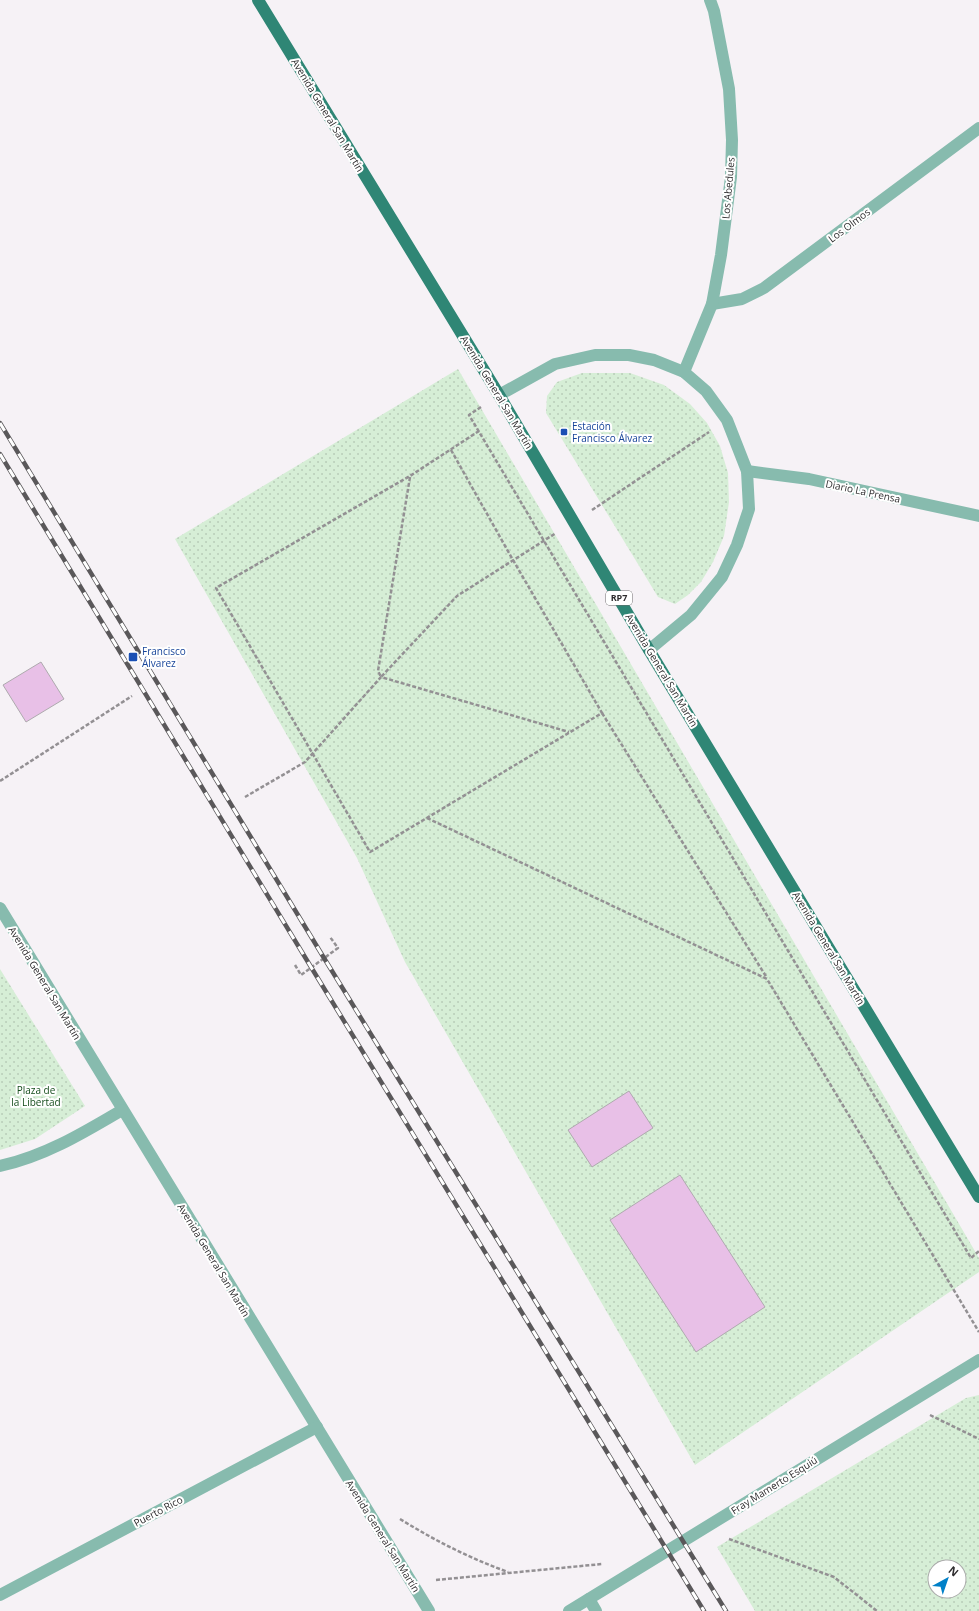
<svg xmlns="http://www.w3.org/2000/svg" width="979" height="1611" viewBox="0 0 979 1611" font-family="'Open Sans',sans-serif">
<defs>
<pattern id="park-dots" width="8" height="8" patternUnits="userSpaceOnUse"><rect width="8" height="8" fill="#d6eed6"/><path d="M2 2h.1M6 6h.1" fill="none" stroke="#b8ccb8" stroke-width="1.8" stroke-linecap="round"/></pattern>
</defs>
<rect width="100%" height="100%" fill="#f6f2f6"/>
<g fill="url(#park-dots)" fill-rule="evenodd">
<path d="M458,369l521,889v14l-284,193 -290,-503 -48,-104 -182,-319z"/>
<path d="M582,373h48l34,12 26,19 17,19 13,23 8,27 1,29 -5,34 -11,26 -12,20 -13,13 -13,9 -17,-7 -112,-184 1,-17 10,-14z"/>
<path d="M0,969l85,137 -50,33 -35,11z"/>
<path d="M979,1395v216h-224l-38,-64 249,-149zM935,1567h24v24h-24z"/>
</g>
<g fill="#e8c0e7" stroke="#aeaaae">
<path d="M41,662l23,37 -38,23 -23,-37z"/>
<path d="M629,1091l24,37 -61,39 -24,-37z"/>
<path d="M680,1175l85,132 -69,45 -86,-132z"/>
</g>
<g fill="none" stroke-linecap="round" stroke-linejoin="round">
<g stroke="#939093" stroke-width="2.5" stroke-dasharray="4 2" stroke-linecap="butt">
<path d="M481,407l-12,8 502,843 8,-7"/>
<path d="M451,450l62,110 89,153 -232,139 -154,-264 194,-112 69,-45"/>
<path d="M410,477l-32,194 3,6 76,-81 99,-63"/>
<path d="M592,510l117,-78"/>
<path d="M602,713l165,265"/>
<path d="M0,781l132,-85"/>
<path d="M245,797l60,-35 76,-85 188,55"/>
<path d="M427,818l340,161 212,353"/>
<path d="M295,965l6,10 37,-27 -8,-11"/>
<path d="M930,1415l49,24"/>
<path d="M400,1519c34,21 69,39 108,53"/>
<path d="M729,1539l105,38 43,34"/>
<path d="M436,1580l166,-16"/>
</g>
<g stroke="#87bbae" stroke-width="12">
<path d="M712,304l30,-5 22,-11 215,-160"/>
<path d="M684,372l28,-68 9,-49 10,-78 1,-37 -3,-51 -15,-78 -4,-11"/>
<path d="M499,395l56,-31 40,-9h34l25,5 30,12 22,19 21,29 20,51 2,38 -12,36 -15,32 -31,38 -42,35"/>
<path d="M747,471l62,8 170,37"/>
<path d="M0,908l429,703"/>
<path d="M0,1166c45,-10 83,-33 122,-56"/>
<path d="M0,1595l317,-168"/>
<path d="M589,1599l7,12"/>
<path d="M569,1611l410,-251"/>
</g>
<path stroke="#2f8675" stroke-width="12" d="M258,0l241,395 150,255 330,547"/>
<g stroke="#5a585a" stroke-width="4.5">
<g id="rail">
<path d="M0,423l324,535 402,653"/>
<path d="M0,454l311,513 393,644"/>
</g>
</g>
<use href="#rail" stroke="#fff" stroke-width="3" stroke-dasharray="9" stroke-linecap="butt"/>
</g>
<g fill="#1a4fb4" stroke="#fff" stroke-width="1.5">
<rect x="560" y="428" width="8" height="8" rx="2"/>
<rect x="128" y="652" width="10" height="10" rx="2"/>
</g>
<g text-anchor="middle" stroke-width="4" stroke-linejoin="round" paint-order="stroke">
<rect fill="#fff" stroke="#6d6b6d" stroke-width="1" x="606" y="591" width="26" height="14" rx="3"/>
<g font-size="9" font-weight="bold" fill="#2e2c2e">
<text x="619" y="601">RP7</text>
</g>
<g font-size="10" fill="#2e2c2e" stroke="#fff">
<text transform="translate(328 115) rotate(59)" y="4">Avenida General San Martín</text>
<text transform="translate(728 188) rotate(-85)" y="4">Los Abedules</text>
<text transform="translate(849 225) rotate(-37)" y="4">Los Olmos</text>
<text transform="translate(497 392) rotate(59)" y="4">Avenida General San Martín</text>
<text transform="translate(863 491) rotate(12)" y="4">Diario La Prensa</text>
<text transform="translate(662 670) rotate(59)" y="4">Avenida General San Martín</text>
<text transform="translate(829 948) rotate(59)" y="4">Avenida General San Martín</text>
<text transform="translate(45 983) rotate(59)" y="4">Avenida General San Martín</text>
<text transform="translate(214 1260) rotate(59)" y="4">Avenida General San Martín</text>
<text transform="translate(774 1485) rotate(-32)" y="4">Fray Mamerto Esquiú</text>
<text transform="translate(158 1511) rotate(-28)" y="4">Puerto Rico</text>
<text transform="translate(383 1536) rotate(58)" y="4">Avenida General San Martín</text>
</g>
<g font-size="10" fill="#164399" stroke="#fff" text-anchor="start">
<text x="572" y="430">Estación<tspan x="572" dy="12">Francisco Álvarez</tspan></text>
<text x="142" y="655">Francisco<tspan x="142" dy="12">Álvarez</tspan></text>
</g>
<g font-size="10" fill="#154d1c" stroke="#fff">
<text x="36" y="1094">Plaza de<tspan x="36" dy="12">la Libertad</tspan></text>
</g>
</g>
<g transform="translate(947 1579) rotate(40)"><circle r="19" fill="#ffffff" stroke="#ababab"/>
<path d="M0-3L7 15L0 10L-7 15Z" fill="#0080c8"/>
<text y="-6" font-size="11" font-weight="bold" text-anchor="middle" fill="#2e2c2e">N</text>
</g>
</svg>
